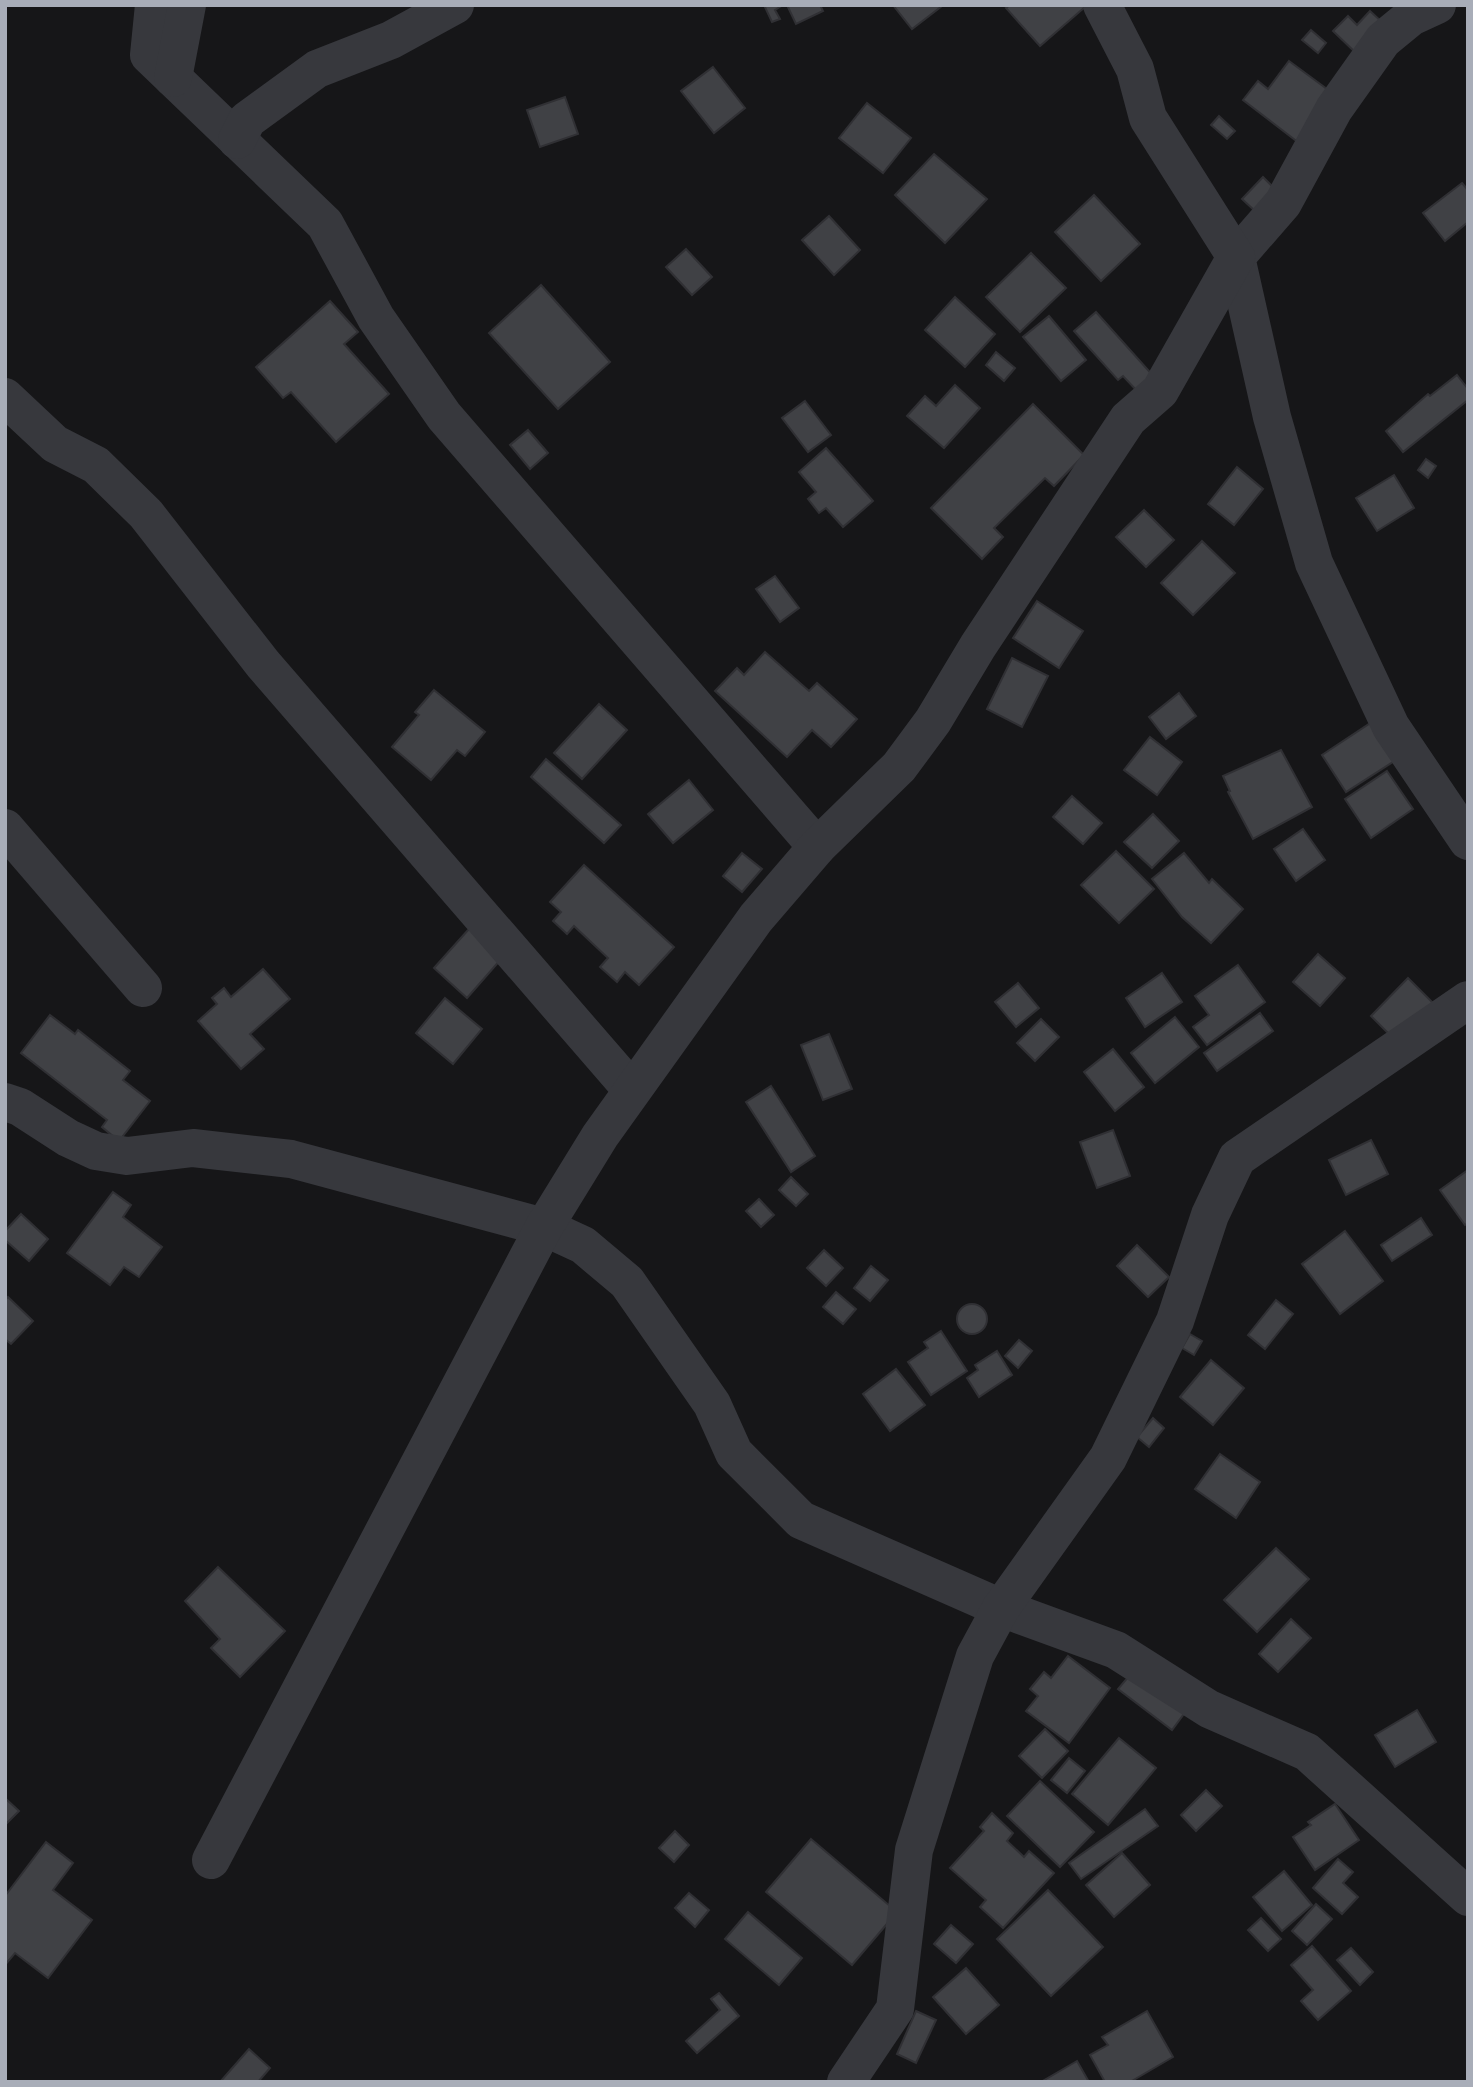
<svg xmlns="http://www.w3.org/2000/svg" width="1473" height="2087" viewBox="0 0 1473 2087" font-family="'Alegreya Sans',sans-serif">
<rect width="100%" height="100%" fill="#161618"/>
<g fill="#404145" stroke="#303034" stroke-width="2">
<path d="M764,5h19l-8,5 5,9 -8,3z"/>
<path d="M787,5h33l3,6 -27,13z"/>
<path d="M893,5h49v1l-30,23z"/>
<path d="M1010,5h73l2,2 -45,39 -34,-38z"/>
<path d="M1370,11l14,13 -27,30 -24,-23 15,-15 9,9z"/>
<path d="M1311,30l15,13 -8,10 -16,-13z"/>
<path d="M1289,61l42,31 -32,51 -56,-43 15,-19 10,8z"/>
<path d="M713,67l32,41 -31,25 -33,-42z"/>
<path d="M565,97l13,37 -38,13 -13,-37z"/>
<path d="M867,103l44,35 -28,35 -44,-35z"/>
<path d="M1219,116l16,15 -8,8 -16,-14z"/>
<path d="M934,154l53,45 -42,44 -50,-48z"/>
<path d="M1263,177l13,13 -21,21 -13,-12z"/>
<path d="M1462,183l6,7v32l-23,19 -22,-28z"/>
<path d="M1094,195l46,49 -39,37 -46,-49z"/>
<path d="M829,216l31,34 -26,25 -32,-35z"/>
<path d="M686,249l26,28 -20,18 -26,-28z"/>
<path d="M1031,253l35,35 -46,44 -34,-35z"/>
<path d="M541,285l69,77 -52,47 -69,-76z"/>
<path d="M955,297l40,37 -30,33 -40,-37z"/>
<path d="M330,301l28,31 -14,12 45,50 -53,48 -45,-50 -8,6 -27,-31z"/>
<path d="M1096,312l60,67 -16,15 -17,-18 -5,4 -44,-49z"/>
<path d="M1049,316l37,44 -25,21 -38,-44z"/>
<path d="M996,352l19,16 -11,13 -18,-16z"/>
<path d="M1457,375l11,14v11l-65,52 -17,-21 42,-37 2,2z"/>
<path d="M955,385l25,23 -36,40 -37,-32 18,-20 11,10z"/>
<path d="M805,401l26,34 -23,17 -26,-34z"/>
<path d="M1033,404l51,51 -30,31 -9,-8 -51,50 9,9 -21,22 -51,-51z"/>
<path d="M528,430l20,23 -18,16 -20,-24z"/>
<path d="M826,448l47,53 -30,26 -17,-19 -7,5 -11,-14 8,-7 -17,-20z"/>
<path d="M1426,459l10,7 -8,12 -10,-8z"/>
<path d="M1237,467l26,22 -29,36 -26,-21z"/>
<path d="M1394,475l20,33 -37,23 -21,-33z"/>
<path d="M1144,510l30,30 -28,27 -30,-30z"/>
<path d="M1202,541l33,32 -42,42 -32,-32z"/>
<path d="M775,576l24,32 -19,14 -24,-33z"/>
<path d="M1037,601l46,30 -24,37 -46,-30z"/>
<path d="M765,652l44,39 8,-8 40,36 -26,28 -19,-17 -25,27 -72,-66 22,-23 7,7z"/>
<path d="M1012,658l36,18 -26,51 -35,-18z"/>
<path d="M434,690l51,42 -20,24 -8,-6 -26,30 -39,-33 27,-32 -4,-3z"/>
<path d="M1179,693l17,23 -30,23 -17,-22z"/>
<path d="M599,704l28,26 -45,49 -28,-26z"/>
<path d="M1372,722l24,38 -50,32 -24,-37z"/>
<path d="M1150,737l32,25 -25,33 -33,-25z"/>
<path d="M1281,750l31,57 -59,32 -25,-47 2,-1 -7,-15z"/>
<path d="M546,759l75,66 -17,18 -73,-66z"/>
<path d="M1387,771l26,38 -42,29 -26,-39z"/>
<path d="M689,780l24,30 -40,33 -25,-29z"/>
<path d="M1072,796l30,27 -19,21 -30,-27z"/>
<path d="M1153,814l26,27 -27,27 -28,-26z"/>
<path d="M1303,829l22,31 -29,21 -22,-32z"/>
<path d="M1116,851l38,38 -35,34 -38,-38z"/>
<path d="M742,853l20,16 -20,23 -19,-16z"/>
<path d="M1184,853l25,30 3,-4 31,30 -32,34 -29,-26 -30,-38z"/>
<path d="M584,865l90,82 -35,38 -14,-13 -8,10 -17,-15 8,-9 -34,-32 -7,8 -14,-13 8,-9 -11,-10z"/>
<path d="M469,929l33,29 -35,40 -33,-30z"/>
<path d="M1318,954l27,24 -25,28 -27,-24z"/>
<path d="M1238,965l27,37 -58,43 -14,-18 16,-12 -14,-19z"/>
<path d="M263,969l27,30 -40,35 14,15 -23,20 -43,-48 19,-17 -5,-6 12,-10 7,9z"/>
<path d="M1162,973l20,29 -37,25 -19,-29z"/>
<path d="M1408,978l27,27 -37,38 -27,-27z"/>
<path d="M1018,983l21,25 -23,19 -21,-25z"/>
<path d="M445,998l37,31 -29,35 -37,-31z"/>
<path d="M1260,1013l13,18 -56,40 -13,-18z"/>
<path d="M50,1015l25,19 3,-4 52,41 -7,9 27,21 -31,40 -17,-14 5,-7 -86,-67z"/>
<path d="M1175,1017l24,30 -44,36 -24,-30z"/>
<path d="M1041,1019l18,18 -24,24 -18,-18z"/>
<path d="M829,1034l23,55 -29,11 -22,-55z"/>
<path d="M1113,1049l31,38 -29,24 -31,-39z"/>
<path d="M771,1086l44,70 -24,16 -45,-70z"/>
<path d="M1113,1130l17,46 -33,12 -17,-46z"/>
<path d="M1371,1140l17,34 -42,21 -17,-35z"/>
<path d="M1468,1170v53l-3,2 -25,-35z"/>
<path d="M791,1177l17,17 -12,12 -17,-16z"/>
<path d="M113,1192l18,13 -8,12 39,30 -23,30 -15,-10 -14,18 -43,-32z"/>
<path d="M759,1199l15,16 -13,12 -15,-16z"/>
<path d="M21,1214l27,25 -19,22 -24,-21v-9z"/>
<path d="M1421,1218l11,17 -40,26 -11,-16z"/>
<path d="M1345,1231l38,50 -43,33 -38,-50z"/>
<path d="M1137,1245l32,32 -21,20 -31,-31z"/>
<path d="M824,1250l19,18 -17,18 -19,-18z"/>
<path d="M871,1266l17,14 -18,21 -16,-13z"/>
<path d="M836,1292l20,17 -13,15 -20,-17z"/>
<path d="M8,1297l25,24 -22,23 -6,-5v-39z"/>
<path d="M1276,1300l17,14 -28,35 -17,-14z"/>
<circle cx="972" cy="1319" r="15"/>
<path d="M941,1331l26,40 -36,24 -23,-33 20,-14 -4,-6z"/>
<path d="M1190,1334l12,7 -8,14 -12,-7z"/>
<path d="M1019,1340l13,11 -14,17 -13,-12z"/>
<path d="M997,1351l15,24 -33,22 -12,-19 11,-8 -3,-5z"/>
<path d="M1211,1360l33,28 -31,37 -33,-28z"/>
<path d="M896,1369l29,36 -35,26 -27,-37z"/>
<path d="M1153,1418l11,10 -15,19 -12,-10z"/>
<path d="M1220,1454l40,28 -24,36 -41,-29z"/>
<path d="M1276,1548l33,31 -52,53 -33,-32z"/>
<path d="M218,1567l67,64 -45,46 -29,-29 9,-9 -35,-38z"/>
<path d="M1291,1619l20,19 -33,34 -19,-18z"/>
<path d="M1068,1656l42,32 -41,55 -43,-32 12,-15 -8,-7 14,-17 7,6z"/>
<path d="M1129,1676l60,31 -17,23 -54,-41z"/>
<path d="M1417,1710l19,32 -41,25 -20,-32z"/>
<path d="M1045,1729l23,22 -26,27 -23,-22z"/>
<path d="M1119,1738l37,30 -48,57 -36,-31z"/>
<path d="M1069,1758l16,13 -18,22 -16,-13z"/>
<path d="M1040,1781l54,51 -34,35 -53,-51z"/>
<path d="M1206,1790l16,16 -26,25 -15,-16z"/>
<path d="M5,1798l14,13 -14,14z"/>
<path d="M1335,1804l24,36 -44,30 -22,-33 18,-12 -3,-3z"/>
<path d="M1145,1809l13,17 -77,53 -12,-16z"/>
<path d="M992,1813l21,20 -6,8 17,16 5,-6 25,22 -51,55 -23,-21 6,-7 -36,-32 34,-37 -4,-4z"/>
<path d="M675,1831l14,14 -15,17 -15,-14z"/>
<path d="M811,1839l86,73 -45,53 -86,-73z"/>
<path d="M46,1842l27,21 -20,27 39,30 -44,58 -33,-25 -10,12v-69z"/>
<path d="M1122,1853l28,32 -36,32 -28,-32z"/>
<path d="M1338,1859l15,13 -10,11 15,14 -16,17 -29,-26z"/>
<path d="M1284,1871l28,34 -30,26 -29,-34z"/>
<path d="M1048,1890l55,57 -52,49 -54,-57z"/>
<path d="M689,1893l20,17 -14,17 -20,-19z"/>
<path d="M1316,1904l16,15 -25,26 -15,-14z"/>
<path d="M748,1912l54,46 -23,27 -54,-46z"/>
<path d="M1261,1918l20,21 -13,12 -20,-21z"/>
<path d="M951,1925l22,19 -17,19 -22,-19z"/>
<path d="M1312,1946l39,45 -33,29 -17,-19 12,-11 -22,-25z"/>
<path d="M1351,1948l22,24 -13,13 -23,-25z"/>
<path d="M966,1968l33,37 -33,29 -33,-37z"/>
<path d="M719,1993l20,23 -42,37 -11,-12 34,-31 -9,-11z"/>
<path d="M916,2011l20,9 -20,43 -19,-9z"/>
<path d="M1147,2011l26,46 -43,25h-25l-15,-27 18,-10 -6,-8z"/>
<path d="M249,2049l21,19 -12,14h-38z"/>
<path d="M1077,2061l12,21h-48z"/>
</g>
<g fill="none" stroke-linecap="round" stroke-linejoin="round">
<g stroke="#37383d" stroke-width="38">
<path d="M154,5l-5,50 176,169 51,94 68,98 373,431"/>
<path d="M1437,5l-26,12 -28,23 -49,69 -51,94 -47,54 36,160 42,146 77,164 77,114"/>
<path d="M173,78l14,-73"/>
<path d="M237,140l10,-20 70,-51 74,-29 64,-35"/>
<path d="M5,397l50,47 41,21 50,49 117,150 369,426"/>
<path d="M5,828l138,160"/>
<path d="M5,1102l15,5 48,31 28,13 31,5 66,-8 98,11 253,68 39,18 44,37 85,122 22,49 67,67 200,88 115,42 93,59 98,43 161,145"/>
<path d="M211,1860l333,-633 56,-91 156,-218 61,-71 82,-80 34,-46 45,-75 150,-227 32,-28 76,-134 -88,-139 -13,-49 -33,-64"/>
<path d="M846,2082l49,-73 19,-159 61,-194 26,-48 107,-150 67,-137 35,-106 27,-57 231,-158"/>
</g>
</g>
<rect width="1473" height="2087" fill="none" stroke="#a8adb8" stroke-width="14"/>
</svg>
